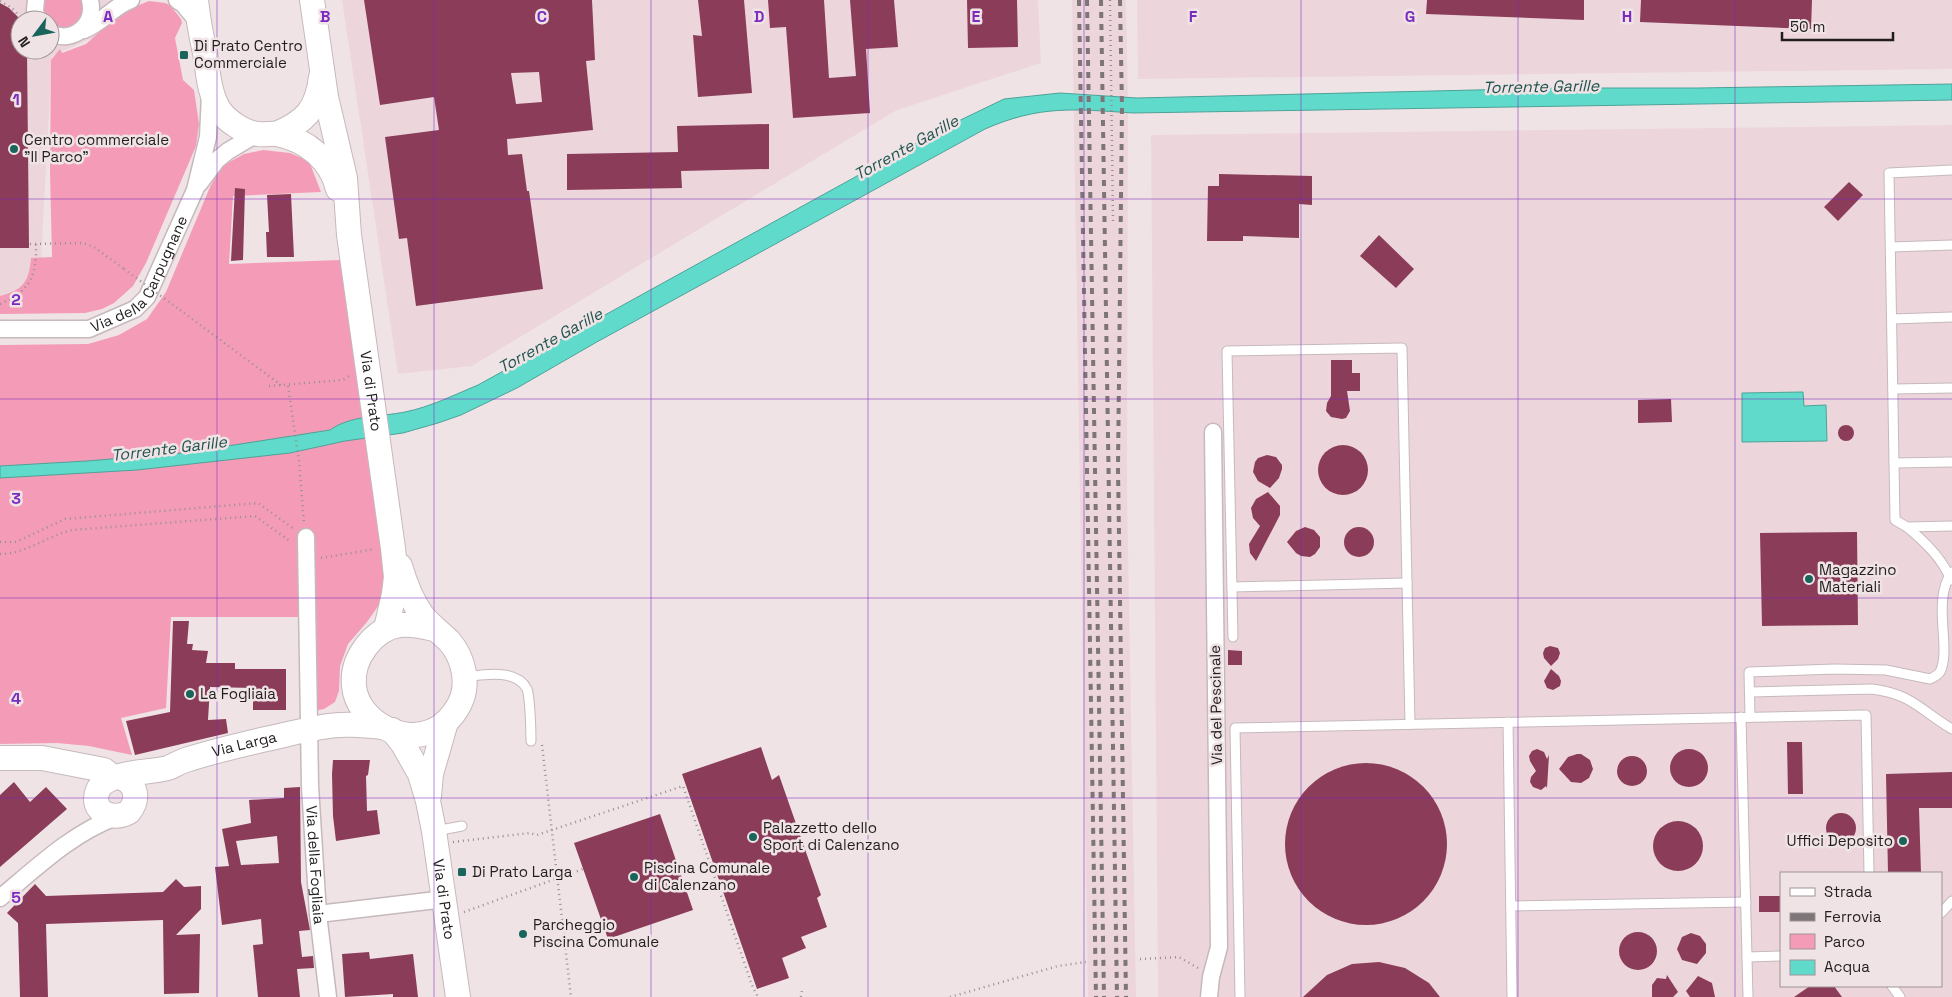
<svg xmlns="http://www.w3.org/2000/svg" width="1952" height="997" viewBox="0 0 1952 997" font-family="'Space Grotesk',sans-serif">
<rect width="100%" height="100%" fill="#f0e3e6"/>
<g fill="#ecd6dc" fill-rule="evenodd">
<path d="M0,0h135l-9,23 -74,33 -13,245 -39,1zM20,20h30v30h-30z"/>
<path d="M342,0h696l3,63 -144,47 -425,256 -74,8z"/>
<path d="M1072,0h54l2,99 -1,390 9,508h-48z"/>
<path d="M1137,0h815v69l-814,10z"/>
<path d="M1952,125v872h-794l-7,-862zM1781,873h160v113h-160z"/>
</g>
<g fill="#f49cb7">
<path d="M43,0h41l-1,20 -18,10 -15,-4v-6h-5l-2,-3z"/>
<path d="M149,1l16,2 5,2 11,14 1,4 -7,15 8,42 11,10 5,34 -3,22 -50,117 -13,23 -19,17 -12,6 -17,4 -85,1v-18c23,-6 29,-14 31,-38l21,-1 -2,-86 1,-111 9,-11 2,4 24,-9 36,-32z"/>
<path d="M263,150l27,3 19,8 12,31 -88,4 -4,68 112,-4 43,311 -3,31 -14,20 -19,22 -8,22 -1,25 -4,11 -11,7 -21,4 -4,-96h-128l-5,91 -45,10 11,37 -43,-9 -32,-3 -57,1v-399l88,-1 31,-9 28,-16 19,-27 44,-105 12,-21 22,-12z"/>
</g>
<g fill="#60dbcb" stroke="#4da297">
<path d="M1952,84v16l-819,13c-59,-4 -93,-8 -148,16l-390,214 -78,45 -56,27 -23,8 -35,10 -58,8 -55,12 -153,17 -137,8v-12l87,-5 96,-8 147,-23c21,-15 50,-13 75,-18 25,-5 49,-17 73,-27l466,-257 60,-29 56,-6 77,5 422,-10h139z"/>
<path d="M1803,392l1,14 22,-1 1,36 -85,1v-49z"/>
</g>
<g fill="#8b3c58" fill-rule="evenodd">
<path d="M364,0h228l3,60 -9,1 7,69 -86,9 1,16 14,-1 5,37h2l14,98 -127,17 -9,-68 -8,1 -14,-102 54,-7 -5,-33 -54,8zM539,72l3,30 -26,2 -5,-31z"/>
<path d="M698,0h46l8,93 -54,4 -5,-62 9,1z"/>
<path d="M768,0h56l5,78 27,-2 -6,-76h44l4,47 -32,2 4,64 -77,5 -7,-91 -16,1z"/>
<path d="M967,0h50l1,47 -50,1z"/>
<path d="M1427,0h157v20l-158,-6z"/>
<path d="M1641,0h171l-1,29 -171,-7z"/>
<path d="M0,3l9,5 11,11v31h7l2,198h-29z"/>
<path d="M769,124v45l-88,2 1,17 -115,2v-36l111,-2 -1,-26z"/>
<path d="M1219,174l93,2v29l-13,-1v34l-56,-2v5h-36l1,-55h11z"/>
<path d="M1849,182l14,13 -25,26 -14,-14z"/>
<path d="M235,188l10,1 -2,71 -12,1z"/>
<path d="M291,194l3,63h-27l-1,-25h3l-2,-37z"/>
<path d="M1379,235l35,34 -18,19 -36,-32z"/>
<path d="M1331,360h21v13h8v18h-13l3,20 -4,7 -4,1 -11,-2 -5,-6 1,-8 4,-7z"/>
<path d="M1671,399l1,23 -34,1v-23z"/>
<circle cx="1846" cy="433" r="8"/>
<circle cx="1343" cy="470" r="25"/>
<path d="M1267,455l9,2 6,8v4l-3,9 -9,10 -12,-7 -5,-9 2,-10 3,-4z"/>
<path d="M1268,492l12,14v9l-24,46 -6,-8 -1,-9 11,-18 -7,-8 -2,-10 5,-9z"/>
<path d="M1305,527l9,3 6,7v10l-5,7 -5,3 -9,-1 -5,-3 -9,-11 9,-11z"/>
<circle cx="1359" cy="542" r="15"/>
<path d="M1857,532l1,93 -96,1 -2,-93z"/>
<path d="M173,621h16l-2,23h6l-1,6 16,1 -2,12h29v6h51v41h-33v-22l-43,-1 -2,33 18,-1 2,14 -93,22 -9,-34 44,-9z"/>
<path d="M1550,646l8,2 2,5 -2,6 -7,7 -7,-8 -1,-5 2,-5z"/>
<path d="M1228,650l14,1v14h-14z"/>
<path d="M1551,669l8,7 2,5 -1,5 -7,4 -6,-2 -3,-7z"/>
<path d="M1787,742h15l1,52h-15z"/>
<path d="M761,747l11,33 7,-5 42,120 -4,3 10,29 -26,10 5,11 -24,10 7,20 -32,11 -75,-215z"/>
<path d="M1537,749l7,3 3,7 2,-4 -2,33 -1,-2 -5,4 -8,-3 -3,-5 1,-5 5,-6 -6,-10 -1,-5 3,-5z"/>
<circle cx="1689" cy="768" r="19"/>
<path d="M1577,754h4l9,6 3,9 -4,9 -8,5 -10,-1 -12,-13 9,-12z"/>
<circle cx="1632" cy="771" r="15"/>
<path d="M333,760h37l-2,15 -2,1 1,35 10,-1 3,24 -44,7 -3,-25 -1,-42z"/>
<circle cx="1366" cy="844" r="81"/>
<path d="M1952,772v36h-33l2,65h-33l-2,-99z"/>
<path d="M14,782l16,20 16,-15 21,22 -67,58v-72z"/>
<path d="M300,787l1,95 9,48 -11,1 3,26 11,-1 1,12 -17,1 3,28h-42l-5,-52 10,-1 -2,-25 -39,6 -7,-58 14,-1 -7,-37 29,-6 -2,-23 35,-2v-10zM277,836l2,27 -38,2 -5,-24z"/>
<circle cx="1841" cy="828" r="15"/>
<path d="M660,814l33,96 -85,29 -34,-96z"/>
<circle cx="1678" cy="846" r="25"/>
<path d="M176,879l8,8 17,-1v23l-25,26 24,-1 -1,59 -35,1 -1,-74 -117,4 2,73h-28l-2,-74 -11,-10 28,-29 11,12 117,-4z"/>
<rect x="1759" y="896" width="22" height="16"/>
<circle cx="1638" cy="951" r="19"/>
<path d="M1691,933l9,3 6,8v9l-9,11 -15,-4 -5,-11 5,-12z"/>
<path d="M369,952l1,7 43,-5 5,43h-25v-3l-48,3 -3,-43z"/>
<path d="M1379,962l26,6 24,15 11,14h-137l24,-22 25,-11z"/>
<path d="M1667,975l11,17 -5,5h-21v-12l5,-7 9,1z"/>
<path d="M1698,976l14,7 3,14h-25l-4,-6z"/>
<path d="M1810,986h24l8,11h-48z"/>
</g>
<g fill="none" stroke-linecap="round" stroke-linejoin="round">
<g stroke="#c6b9bc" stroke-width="11">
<g id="lane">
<path d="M1952,170l-63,3 6,347 12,7 45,-1"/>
<path d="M1891,247l61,-2"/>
<path d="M1892,319l60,-2"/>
<path d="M1893,389l59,-1"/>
<path d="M1894,463l58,-1"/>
<path d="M1907,527c18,15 35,31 44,53"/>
<path d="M1232,587l175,-4"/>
<path d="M1233,637l-6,-286 175,-3 8,376"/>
<path d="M465,677c17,-2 51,-9 62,12 3,8 4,41 4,52"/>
<path d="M1750,692l122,-3c40,5 48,21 80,40"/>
<path d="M1741,717l7,280"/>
<path d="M1750,717l-1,-45 86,-3 51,1 44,9c4,-2 8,-4 10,-7 12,-24 -9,-71 12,-100"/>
<path d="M1508,722l4,275"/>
<path d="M435,831l27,-5"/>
<path d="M1511,906l235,-4"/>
<path d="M1941,913l11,-12"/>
<path d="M1747,957l34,-1"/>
<path d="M1892,986l8,11"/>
<path d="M1240,997l-5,-269 631,-13 3,158"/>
</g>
</g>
<g stroke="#c6b9bc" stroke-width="19">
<g id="street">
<path d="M36,0l-1,10 2,10"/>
<path d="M177,0l6,4 16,19"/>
<path d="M84,30c18,-7 28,-23 47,-30"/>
<path d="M50,33c23,11 46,-8 40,-33"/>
<path d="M199,184l18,-24 11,-9 29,-17"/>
<path id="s1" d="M0,329h89l46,-20 12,-12 48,-107 13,-53 2,-43"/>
<path id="s2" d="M306,537l4,249 8,128 10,83"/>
<path d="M0,898c35,-29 72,-65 116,-81"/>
<path d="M318,914l127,-15"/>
<path d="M1209,997l2,-20 8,-30 -6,-515"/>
</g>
</g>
<g stroke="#c6b9bc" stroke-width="26">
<g id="secondary">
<path d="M196,0c2,18 5,35 9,53 3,19 4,41 15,58 8,11 25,22 38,23 7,1 13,-1 19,0 30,6 54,26 61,55"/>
<path id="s3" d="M312,0l14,97 19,81 4,57 44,313 3,29 -2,17 -8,35"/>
<path d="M276,134c29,-12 41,-24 45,-57"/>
<path d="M400,566c5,17 11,34 22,49 8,10 18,17 27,26 15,17 21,44 10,64 -6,11 -15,21 -27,26 -31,14 -75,-11 -78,-45 -3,-27 19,-57 46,-61 13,-1 22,1 34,4"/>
<path id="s4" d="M392,730l11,14 17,30 8,27 6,30 24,166"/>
<path d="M0,758h42l62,12 9,7"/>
<path id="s5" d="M119,777c17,5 21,21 10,35 -17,10 -40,-1 -31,-22 8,-19 52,-17 70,-22 7,-3 13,-7 21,-9 25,-8 51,-14 77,-20 19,-4 37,-9 56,-12 19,-4 41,-2 61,0"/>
<path d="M429,796l2,-22 15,-52"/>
</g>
</g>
<g stroke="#988f91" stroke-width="2.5" stroke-dasharray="1 4" stroke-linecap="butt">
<path d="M1110,0l3,222"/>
<path d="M0,1l12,7 8,9"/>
<path d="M30,244l53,-1 11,4 30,22"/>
<path d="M0,304c30,-13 37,-28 36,-60"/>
<path d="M180,310l101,75"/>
<path d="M269,386l74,-6 6,-4"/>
<path d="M288,386l11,75 5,62"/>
<path d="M0,542h16l49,-23 193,-16 36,26"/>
<path d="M0,554c26,0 47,-18 72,-24l183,-14 36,26"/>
<path d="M321,558l54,-9"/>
<path d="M542,745l29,252"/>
<path d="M453,842l77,-9 7,2 146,-49 69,199 6,12"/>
<path d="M464,912l119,-43"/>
<path d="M1140,959l39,-2 19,11"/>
<path d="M801,997l1,-7"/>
<path d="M950,997l108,-31 28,-4"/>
</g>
<use href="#lane" stroke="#fff" stroke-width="9"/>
<use href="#street" stroke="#fff" stroke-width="16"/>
<use href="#secondary" stroke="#fff" stroke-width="24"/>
<g stroke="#7d7577" stroke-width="4" stroke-dasharray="6 6" stroke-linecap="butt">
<path d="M1079,0l17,997"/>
<path d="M1087,0l17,997"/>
<path d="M1101,0l16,997"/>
<path d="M1120,0l2,107 -4,361 8,529"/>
</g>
<path stroke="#988f91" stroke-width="2.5" stroke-dasharray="1 4" stroke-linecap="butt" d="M124,269l56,41"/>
</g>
<path fill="none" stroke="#7b2cbf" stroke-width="1" stroke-opacity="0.55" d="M217,0v997M434,0v997M651,0v997M868,0v997M1084,0v997M1301,0v997M1518,0v997M1735,0v997M0,199h1952M0,399h1952M0,598h1952M0,798h1952"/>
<g fill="#19645b" stroke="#f0e3e6" stroke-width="2">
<rect x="179" y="50" width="10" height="10" rx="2.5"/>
<circle cx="14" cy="149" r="5"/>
<circle cx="1809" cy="579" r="5"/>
<circle cx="190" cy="694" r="5"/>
<circle cx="753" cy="837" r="5"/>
<circle cx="1903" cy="841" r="5"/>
<rect x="457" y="867" width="10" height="10" rx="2.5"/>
<circle cx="634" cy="877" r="5"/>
<circle cx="523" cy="934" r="5"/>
</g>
<g text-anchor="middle" stroke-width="5" stroke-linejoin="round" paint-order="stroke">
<g font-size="15" fill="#221e1f" stroke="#f0e3e6" text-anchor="start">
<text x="194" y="51">Di Prato Centro<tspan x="194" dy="17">Commerciale</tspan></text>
<text x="24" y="145">Centro commerciale<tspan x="24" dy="17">"Il Parco"</tspan></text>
<text x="1819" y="575">Magazzino<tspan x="1819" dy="17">Materiali</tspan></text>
<text x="200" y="699">La Fogliaia</text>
<text x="763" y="833">Palazzetto dello<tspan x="763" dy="17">Sport di Calenzano</tspan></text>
<text x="1893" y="846" text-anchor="end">Uffici Deposito</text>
<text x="644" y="873">Piscina Comunale<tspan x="644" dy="17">di Calenzano</tspan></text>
<text x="472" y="877">Di Prato Larga</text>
<text x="533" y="930">Parcheggio<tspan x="533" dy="17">Piscina Comunale</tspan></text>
</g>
<g font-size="15" fill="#221e1f" stroke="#f0e3e6">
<text dy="5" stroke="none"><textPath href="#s1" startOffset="168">Via della Carpugnane</textPath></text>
<text dy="5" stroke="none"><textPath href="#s3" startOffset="396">Via di Prato</textPath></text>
<text transform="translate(1216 705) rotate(-91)" y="5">Via del Pescinale</text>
<text dy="5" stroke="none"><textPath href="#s5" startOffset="252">Via Larga</textPath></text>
<text dy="5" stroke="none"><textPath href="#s2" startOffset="328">Via della Fogliaia</textPath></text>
<text dy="5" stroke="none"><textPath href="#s4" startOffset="180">Via di Prato</textPath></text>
</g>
<g font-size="16" font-style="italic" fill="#1e534d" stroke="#f0e3e6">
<text transform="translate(1541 86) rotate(-1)" y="6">Torrente Garille</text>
<text transform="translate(906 147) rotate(-29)" y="6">Torrente Garille</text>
<text transform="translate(550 340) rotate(-29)" y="6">Torrente Garille</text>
<text transform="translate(169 448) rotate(-7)" y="6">Torrente Garille</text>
</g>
</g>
<g font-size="16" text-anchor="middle" font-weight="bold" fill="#7b2cbf" stroke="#f0e3e6" stroke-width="5" stroke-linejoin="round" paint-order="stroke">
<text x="108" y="22">A</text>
<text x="325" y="22">B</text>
<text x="542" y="22">C</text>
<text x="759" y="22">D</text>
<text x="976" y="22">E</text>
<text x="1193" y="22">F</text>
<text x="1410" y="22">G</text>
<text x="1627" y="22">H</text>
<text x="16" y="105">1</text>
<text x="16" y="305">2</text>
<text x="16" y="504">3</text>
<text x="16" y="704">4</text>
<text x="16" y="903">5</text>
</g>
<rect x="1780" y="872" width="162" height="115" fill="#f0e3e6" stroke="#9e9496"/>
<rect x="1790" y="888" width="25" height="8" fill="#ffffff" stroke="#9e9496"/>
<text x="1824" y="897" font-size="15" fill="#221e1f">Strada</text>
<rect x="1790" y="913" width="25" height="8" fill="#7d7577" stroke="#9e9496"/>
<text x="1824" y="922" font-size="15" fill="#221e1f">Ferrovia</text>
<rect x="1790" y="934" width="25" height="15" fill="#f49cb7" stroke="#9e9496"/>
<text x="1824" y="947" font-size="15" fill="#221e1f">Parco</text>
<rect x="1790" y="960" width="25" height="15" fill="#60dbcb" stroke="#9e9496"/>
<text x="1824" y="972" font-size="15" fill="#221e1f">Acqua</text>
<g transform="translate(35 35) rotate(238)"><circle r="24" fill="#f0e3e6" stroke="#9e9496"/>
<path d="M0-4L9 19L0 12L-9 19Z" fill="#19645b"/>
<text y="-8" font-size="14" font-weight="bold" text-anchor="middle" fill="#221e1f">N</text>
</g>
<path d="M1782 32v8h111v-8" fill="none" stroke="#221e1f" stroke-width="2.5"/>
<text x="1790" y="32" font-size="15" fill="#221e1f" stroke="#f0e3e6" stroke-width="4" paint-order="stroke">50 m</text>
</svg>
